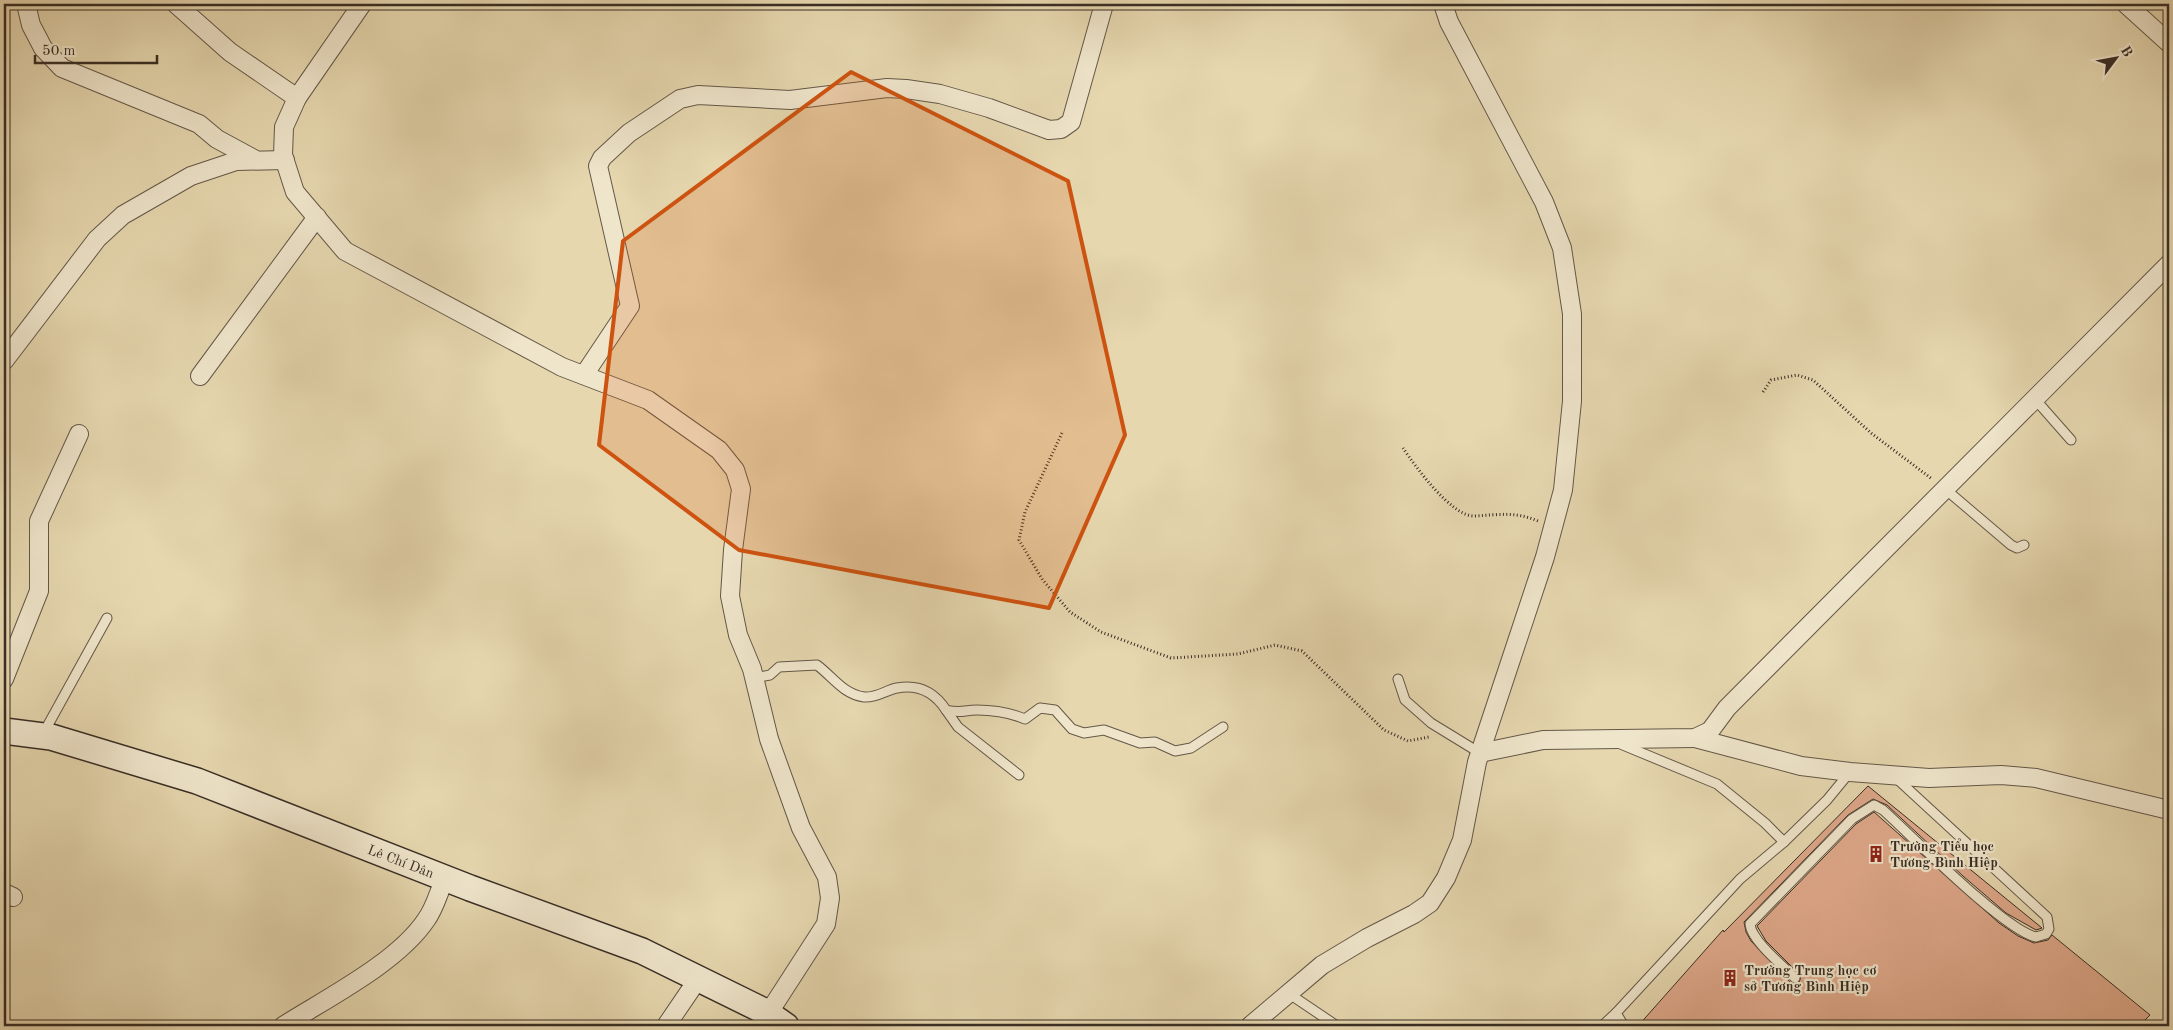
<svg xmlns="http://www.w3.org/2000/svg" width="2173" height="1030" viewBox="0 0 2173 1030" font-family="'Old Standard TT',serif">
<rect width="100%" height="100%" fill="#e6d7af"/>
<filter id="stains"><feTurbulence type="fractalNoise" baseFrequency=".004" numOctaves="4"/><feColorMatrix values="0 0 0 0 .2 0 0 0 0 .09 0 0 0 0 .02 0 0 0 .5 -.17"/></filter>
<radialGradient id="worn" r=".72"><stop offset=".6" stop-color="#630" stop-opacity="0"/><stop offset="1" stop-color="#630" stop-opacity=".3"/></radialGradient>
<path fill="#dea88a" stroke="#392e25" d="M1868,786l174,142 -6,2 -30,-17 -43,-37 -76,-71 -14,-6 -25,16 -104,107 2,10 5,9 40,42h8l2,-7 -35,-35 -9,-15 99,-102 18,-12 125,111 19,13 16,7 14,-3 4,-5 98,80 -11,11h-501l85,-96 1,2z"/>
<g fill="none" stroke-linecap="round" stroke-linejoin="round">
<g stroke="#645848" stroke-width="11">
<g id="lane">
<path d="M2034,398l37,42"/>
<path d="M1944,488l67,57 6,3 7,-3"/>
<path d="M754,678l16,-3 9,-8 38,-2c16,12 26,29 47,32 13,1 22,-7 33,-9 22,-4 38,5 49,22 16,4 17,0 31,0 15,0 34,3 48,9l15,-11 15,2 17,19 12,4 20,-3 36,13 15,-1 20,9 16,-3 32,-21"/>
<path d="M1398,679l7,21 26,23 49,30"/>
<path d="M946,710l12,17 61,48"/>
<path d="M43,734l64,-116"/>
<path d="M1618,743l99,41 48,39 19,19 -44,37 -124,134 8,13"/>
<path d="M1784,842l43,-42 23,-28"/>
<path d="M1795,978c-12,-12 -44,-38 -45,-54l102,-105 22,-14 9,5c29,26 121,120 153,127l10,-3 3,-5 -2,-12 -151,-139"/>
<path d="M1288,993l49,33"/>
<path d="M1602,1026l14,-13"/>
</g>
</g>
<g stroke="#645848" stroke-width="20">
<g id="street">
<path d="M26,4l5,21 12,23 19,20 137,56 18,15 37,20"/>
<path d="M176,4l54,48 67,46"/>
<path d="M362,4l-65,94 -13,29 -1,28 12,37 50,59 217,116 86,33 71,50 16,20 6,19 -8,61 -3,46 8,39 14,34 17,70 32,89 26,49 3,21 -4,26 -51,79 -9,9"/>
<path d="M2126,4l43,39"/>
<path d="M4,361l93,-122 26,-24 68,-39 45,-15 49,-1"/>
<path d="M584,375l46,-69 -32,-140 4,-8 27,-25 51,-34 18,-4 92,5 97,-12 19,1 34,5 49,14 60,22 12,-1 10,-7 33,-118"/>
<path d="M200,376l117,-159"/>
<path d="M4,679l35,-88v-70l40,-87"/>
<path d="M1695,738l106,28 49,6 79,6 72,-3 35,3 133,32"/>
<path d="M1480,753l63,-13 152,-2 15,-7 17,-23 442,-444"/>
<path d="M4,893l9,4"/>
<path d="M283,1026c44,-28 114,-63 143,-106 9,-12 13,-29 19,-42"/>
<path d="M666,1026l32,-47"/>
<path d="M1250,1026l72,-61 45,-27 47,-24 16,-11 16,-25 16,-38 15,-78 68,-205 18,-67 9,-89v-87l-10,-66 -18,-46 -95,-180 -6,-18"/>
</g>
</g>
<g stroke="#392e25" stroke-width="28">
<path id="secondary" d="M4,731l47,6 146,44 273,107 172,63 124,61 20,14"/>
</g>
<g stroke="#392e25" stroke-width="3" stroke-dasharray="1 2.5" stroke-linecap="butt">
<path d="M1763,392l8,-12 26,-5 16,5 58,53 61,46"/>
<path d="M1062,433l-37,79 -6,28 23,39 28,33 31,20 70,26 67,-4 37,-9 27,6 82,79 24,11 21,-4"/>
<path d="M1403,448c12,18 48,68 71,68 25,-1 40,-5 64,5"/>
</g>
<use href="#lane" stroke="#efe5cb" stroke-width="9"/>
<use href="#street" stroke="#efe5cb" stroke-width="18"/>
<use href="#secondary" stroke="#efe5cb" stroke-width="25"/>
</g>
<path fill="#ce5310" fill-opacity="0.2" stroke="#ce5310" stroke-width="4" stroke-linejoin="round" d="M851,72l217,109 57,254 -76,173 -310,-58 -140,-105 24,-204z"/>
<defs>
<g id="building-bare" transform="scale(1.35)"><path d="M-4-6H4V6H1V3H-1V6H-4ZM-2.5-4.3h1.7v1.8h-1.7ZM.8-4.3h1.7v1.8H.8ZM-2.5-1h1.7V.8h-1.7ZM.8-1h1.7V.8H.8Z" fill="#8f2418" stroke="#efe5cb" stroke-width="2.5" paint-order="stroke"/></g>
</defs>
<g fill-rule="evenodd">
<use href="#building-bare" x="1876" y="854"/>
<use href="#building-bare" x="1730" y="978"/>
</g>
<g text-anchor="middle" stroke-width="4.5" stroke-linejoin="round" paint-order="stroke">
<g font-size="14" font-weight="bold" fill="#392e25" stroke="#efe5cb" text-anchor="start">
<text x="1890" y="851">Trường Tiểu học<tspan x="1890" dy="16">Tương Bình Hiệp</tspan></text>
<text x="1744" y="975">Trường Trung học cơ<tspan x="1744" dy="16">sở Tương Bình Hiệp</tspan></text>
</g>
<g font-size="14" fill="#392e25" stroke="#efe5cb">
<text transform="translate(401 861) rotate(21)" y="5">Lê Chí Dân</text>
</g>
</g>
<rect width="2173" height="1030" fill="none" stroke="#e6d7af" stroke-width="20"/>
<rect x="5" y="5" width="2163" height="1020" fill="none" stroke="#392e25" stroke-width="2.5"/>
<rect x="10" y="10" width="2153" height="1010" fill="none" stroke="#392e25"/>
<g transform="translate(2116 58) rotate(58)" stroke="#efe5cb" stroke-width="4" paint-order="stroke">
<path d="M0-4L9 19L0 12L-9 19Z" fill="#392e25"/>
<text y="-8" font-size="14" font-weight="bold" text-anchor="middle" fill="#392e25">B</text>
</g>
<path d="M35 55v8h122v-8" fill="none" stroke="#392e25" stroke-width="2.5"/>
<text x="42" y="55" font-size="15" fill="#392e25" stroke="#efe5cb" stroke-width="4" paint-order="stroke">50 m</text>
<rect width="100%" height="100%" filter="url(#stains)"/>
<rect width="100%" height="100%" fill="url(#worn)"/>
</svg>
